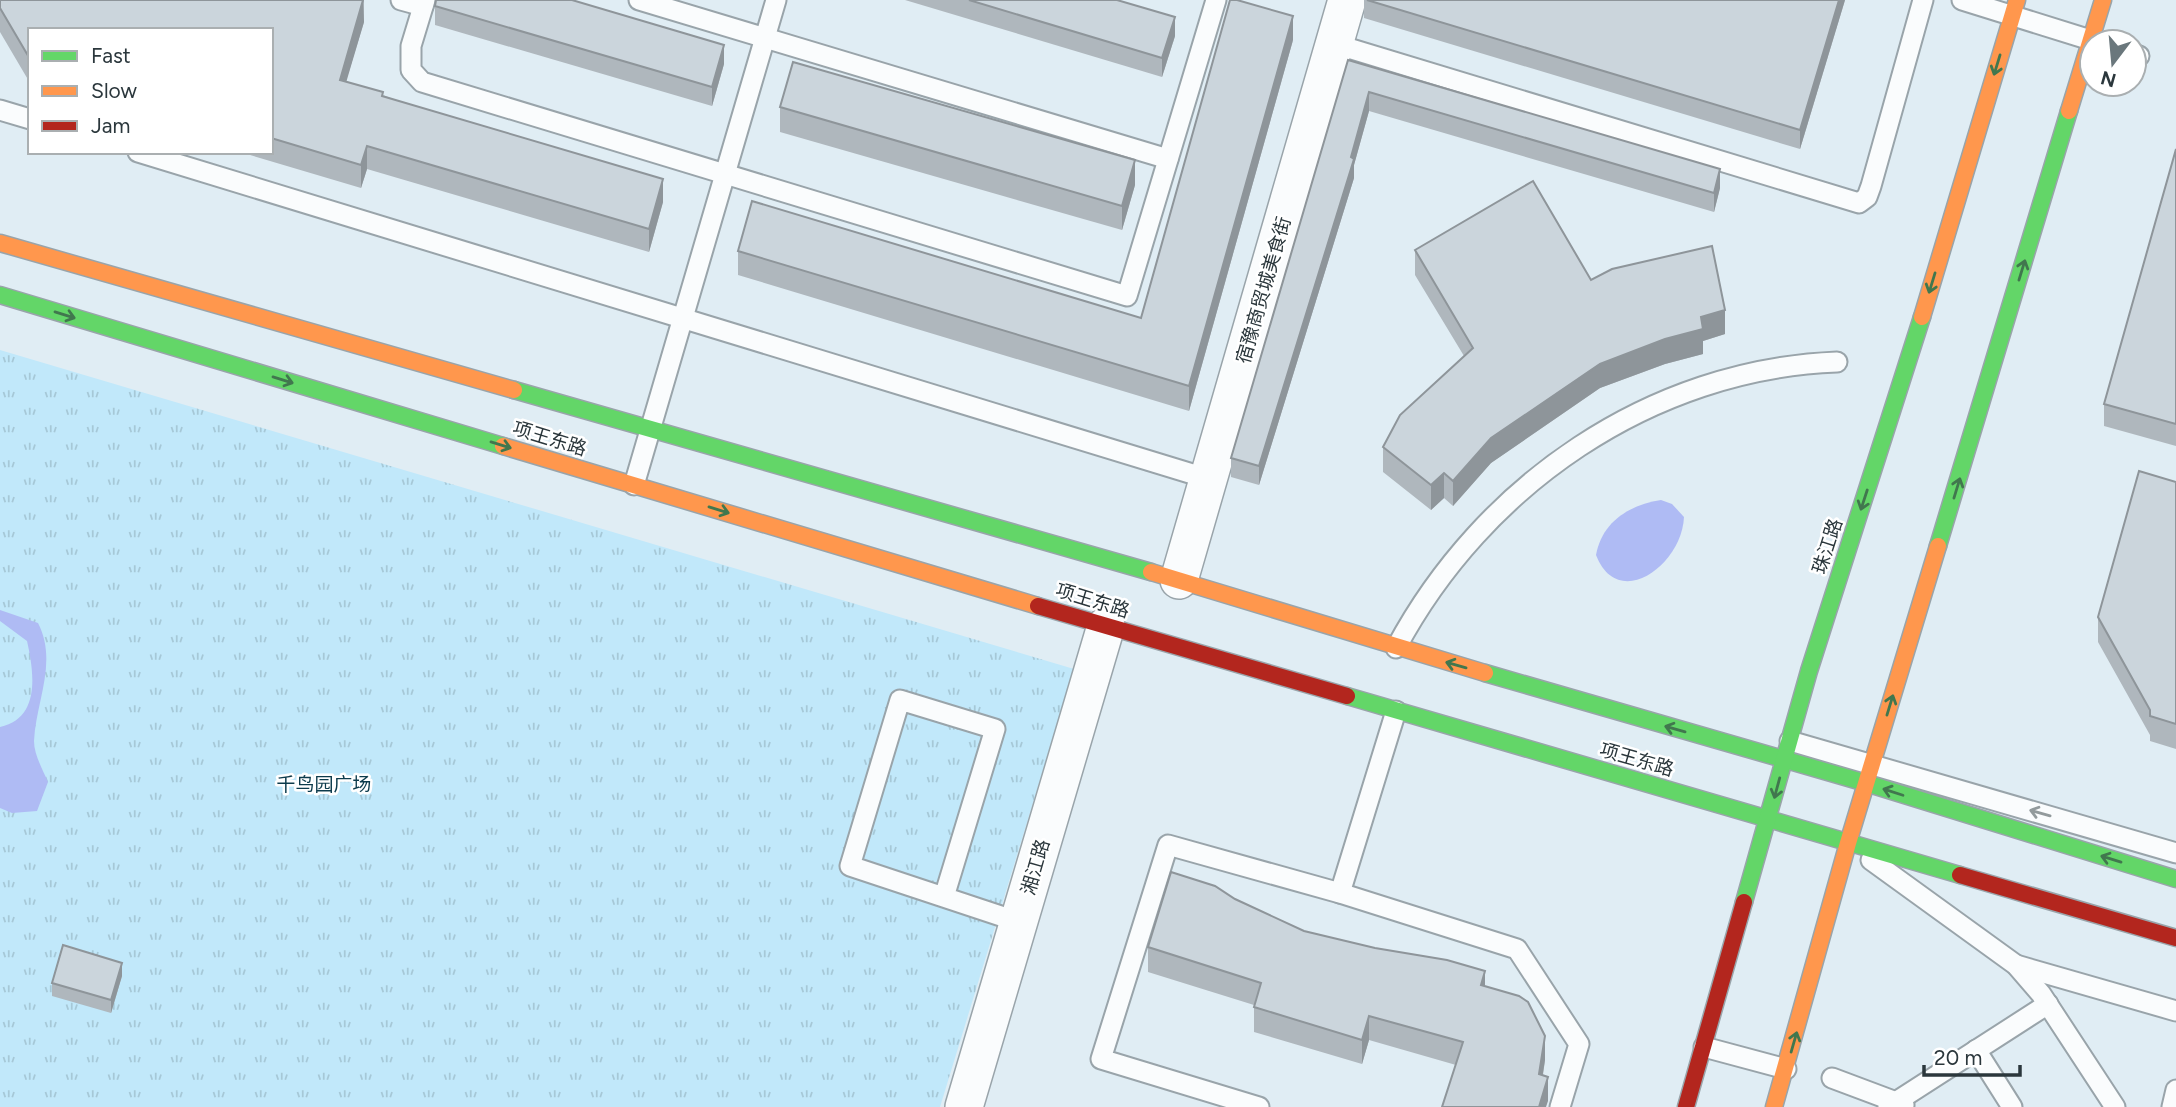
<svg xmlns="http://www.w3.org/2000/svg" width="2176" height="1107" viewBox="0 0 2176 1107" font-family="Figtree,'Noto Sans SC',sans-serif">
<defs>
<pattern id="park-tufts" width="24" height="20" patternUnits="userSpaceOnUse" patternTransform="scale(1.75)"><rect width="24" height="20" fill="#c1e8fa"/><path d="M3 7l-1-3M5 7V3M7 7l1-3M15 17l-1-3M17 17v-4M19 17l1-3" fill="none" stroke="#a6c8d7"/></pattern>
</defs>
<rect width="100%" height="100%" fill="#e0edf4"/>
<path fill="url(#park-tufts)" d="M0,350l1074,319 -134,438h-940z"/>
<g fill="#afbbf4">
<path d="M1661,500l11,4 12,13c-2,48 -66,95 -88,38 6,-33 33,-50 65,-55z"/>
<path d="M0,610l38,13c20,39 -2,78 -4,118 0,14 9,29 14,41l-11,29 -25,2 -12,-5v-81c41,-9 34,-55 27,-86l-27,-20z"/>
</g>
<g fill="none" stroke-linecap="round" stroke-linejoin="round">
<g stroke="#99a4aa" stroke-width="23">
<g id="lane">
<path d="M401,0l22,6"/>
<path d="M425,0l-14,46v24l11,12 705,214 89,-296"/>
<path d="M639,0l529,159"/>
<path d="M1962,0l135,42"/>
<path d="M1335,44l524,159 8,-6 4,-11 52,-186"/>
<path d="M2134,54l5,2"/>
<path d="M0,110l30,9"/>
<path d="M138,152l1071,327"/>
<path d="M634,485l142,-485"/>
<path d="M1396,648c87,-163 255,-279 441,-286"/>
<path d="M1790,741l386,112"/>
<path d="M1871,860l145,105 25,29 74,113"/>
<path d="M1340,893l56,-182"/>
<path d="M944,897l51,-168 -95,-29 -50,166 169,56"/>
<path d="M2016,965l160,46"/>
<path d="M1704,1047l82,22"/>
<path d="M1976,1050l36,57"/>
<path d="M1832,1078l72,27"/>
<path d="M1259,1107l-158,-48 67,-214 172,48 177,56 62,95 -19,63"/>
<path d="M1888,1107l160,-103"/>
<path d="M2172,1107l4,-17"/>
</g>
</g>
<g stroke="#99a4aa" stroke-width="40">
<g id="street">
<path d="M1179,580l168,-580"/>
<path d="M964,1107l142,-481"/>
</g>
</g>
<g stroke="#99a4aa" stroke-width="19">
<g id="fast">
<path d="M0,295l503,151"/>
<path d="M514,390l637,182"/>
<path d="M1938,546l131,-435"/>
<path d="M1485,673l381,110 310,96"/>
<path d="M1347,696l613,179"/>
<path d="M1744,902l65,-231 113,-354"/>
</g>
</g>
<g stroke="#99a4aa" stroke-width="19">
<g id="slow">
<path d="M2069,111l34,-111"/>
<path d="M0,243l514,147"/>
<path d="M1922,317l95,-317"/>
<path d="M503,446l535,160"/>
<path d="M1151,572l334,101"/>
<path d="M1774,1107l74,-264 90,-297"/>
</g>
</g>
<g stroke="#99a4aa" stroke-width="19">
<g id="jam">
<path d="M1038,606l309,90"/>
<path d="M1960,875l216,63"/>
<path d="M1686,1107l58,-205"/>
</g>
</g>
<use href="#lane" stroke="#fafcfd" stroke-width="19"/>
<use href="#street" stroke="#fafcfd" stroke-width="37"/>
<use href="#fast" stroke="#63d668" stroke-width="16"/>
<use href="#slow" stroke="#ff974d" stroke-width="16"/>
<use href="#jam" stroke="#b3261e" stroke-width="16"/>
</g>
<g fill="#afb7bd">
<path d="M0,0h364v22l-18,59 317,121 -14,50 -282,-83 -6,19 -121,-36h31v-122h-241v53l-30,-51z"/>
<path d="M905,0h212l58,36 -13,41z"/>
<path d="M1364,0h481l-45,149 -436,-131z"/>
<path d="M435,6l289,58 -12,42 -277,-81z"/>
<path d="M1293,40l-104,371 -451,-136v-24l403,67z"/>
<path d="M1348,60l372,128 -6,24 -345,-101 -15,54v13l-95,307 -28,-8v-19z"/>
<path d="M780,107l355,78 -13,45 -342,-98z"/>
<path d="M2176,149v297l-72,-20v-22z"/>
<path d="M1415,250l176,30 134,54 -22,7v13l-38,10 -65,24 -109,75 -38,43 -9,-8 -13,12 -48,-38v-25l81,-91 -49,-81z"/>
<path d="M2176,482v267l-26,-8v-6l-52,-93v-25z"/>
<path d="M1235,899l69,32 181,55 60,74 -2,15 5,26 -92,-36 -87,-25 -7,24 -108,-32v-27l-106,-33v-25z"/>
<path d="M122,976l-11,37 -59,-17v-13z"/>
</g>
<g fill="#8e959a">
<path d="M363,0l1,22 -24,81v-23z"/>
<path d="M1839,0h6l-45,149v-19z"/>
<path d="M1293,16v24l-104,371v-25z"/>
<path d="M1175,17v19l-13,41v-19z"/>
<path d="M724,45v19l-12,42v-19z"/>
<path d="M1369,92v19l-15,54v13l-95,307v-19z"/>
<path d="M367,146v23l-6,19v-23z"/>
<path d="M1135,160v25l-13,45v-24z"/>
<path d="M1720,169v19l-6,24v-19z"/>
<path d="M663,179v23l-14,50v-23z"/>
<path d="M1725,310v24l-22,7v13l-38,10 -65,24 -109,75 -38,43v-25l38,-43 109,-74 101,-47z"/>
<path d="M1444,473v25l-13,12v-25z"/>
<path d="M122,963v13l-11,37v-13z"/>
<path d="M1485,971v24l-4,-10z"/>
<path d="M1369,1016v24l-7,24v-24z"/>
<path d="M1545,1036v24l-6,38v-24z"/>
<path d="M1548,1077v24l-2,6h-7z"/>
</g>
<g fill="#cbd5dc" stroke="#8e959a" stroke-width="2">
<path d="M0,0h363l-23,80 43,12 -1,4 281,83 -14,50 -282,-83 -6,19 -90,-27v-108h-241v29l-30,-51z"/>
<path d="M436,0h136l152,45 -12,42 -277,-81z"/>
<path d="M969,0h148l58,17 -13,41z"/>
<path d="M1230,0h7l56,16 -104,370 -451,-135 14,-50 389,117z"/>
<path d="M1367,0h472l-39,130z"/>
<path d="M1348,60l372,109 -6,24 -345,-101 -18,65 3,2 -95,307 -28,-8z"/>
<path d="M793,62l342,98 -13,46 -342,-99z"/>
<path d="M2176,149v275l-72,-20z"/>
<path d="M1533,181l58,99 21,-11 100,-23 13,64 -24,7 2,12 -38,10 -65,25 -109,74 -38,43 -9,-8 -13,12 -48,-38 17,-32 73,-67 -58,-98z"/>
<path d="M2139,471l37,11v242l-26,-8v-6l-52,-93z"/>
<path d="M1171,872l44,14 20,13 69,32 71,17 72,12 38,11 -4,14 38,11 9,6 17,34 -6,38 9,3 -9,30h-97l21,-65 -94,-26 -7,24 -108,-33 7,-24 -113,-36z"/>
<path d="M63,945l59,18 -11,37 -59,-17z"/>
</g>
<defs><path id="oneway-shaft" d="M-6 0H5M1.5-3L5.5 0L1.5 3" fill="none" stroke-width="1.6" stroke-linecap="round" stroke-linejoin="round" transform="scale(1.75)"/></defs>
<g stroke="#41774e">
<use href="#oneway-shaft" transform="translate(1997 65) rotate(107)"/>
<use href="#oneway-shaft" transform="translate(2022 270) rotate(-73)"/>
<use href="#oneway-shaft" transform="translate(1932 283) rotate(107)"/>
<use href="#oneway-shaft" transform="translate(65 315) rotate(17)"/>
<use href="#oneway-shaft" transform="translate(283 380) rotate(17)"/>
<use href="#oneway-shaft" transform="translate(501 445) rotate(17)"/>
<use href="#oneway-shaft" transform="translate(1957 488) rotate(-73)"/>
<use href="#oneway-shaft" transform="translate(1864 500) rotate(108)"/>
<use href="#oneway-shaft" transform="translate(719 510) rotate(17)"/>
<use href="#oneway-shaft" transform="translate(1456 665) rotate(-164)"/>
<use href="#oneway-shaft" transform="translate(1890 705) rotate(-73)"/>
<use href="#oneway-shaft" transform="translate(1675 729) rotate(-164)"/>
<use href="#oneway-shaft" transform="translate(1777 788) rotate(105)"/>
<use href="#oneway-shaft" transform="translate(1893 792) rotate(-162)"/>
<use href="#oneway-shaft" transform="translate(2111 859) rotate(-163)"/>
<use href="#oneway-shaft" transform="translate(1794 1042) rotate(-74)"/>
</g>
<use stroke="#929a9c" href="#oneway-shaft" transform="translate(2040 813) rotate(-164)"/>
<g text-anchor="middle" stroke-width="5" stroke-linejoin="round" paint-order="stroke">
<g font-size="19" fill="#2b373c" stroke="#fff">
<text transform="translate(1263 290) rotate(-74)" y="7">宿豫商贸城美食街</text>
<text transform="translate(550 438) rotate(17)" y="7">项王东路</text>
<text transform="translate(1827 546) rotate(-72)" y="7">珠江路</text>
<text transform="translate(1093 600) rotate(17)" y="7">项王东路</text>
<text transform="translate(1637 759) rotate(16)" y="7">项王东路</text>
<text transform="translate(1035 867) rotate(-74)" y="7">湘江路</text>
</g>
<g font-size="19" fill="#0c3b4c" stroke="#fff">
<text x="324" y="791">千鸟园广场</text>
</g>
</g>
<rect x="28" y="28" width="245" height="126" fill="#ffffff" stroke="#aaafb1" stroke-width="2"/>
<rect x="42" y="51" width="35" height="10" fill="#63d668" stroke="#aaafb1" stroke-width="2"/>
<text x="91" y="63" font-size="21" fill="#2b373c">Fast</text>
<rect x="42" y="86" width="35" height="10" fill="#ff974d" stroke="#aaafb1" stroke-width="2"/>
<text x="91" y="98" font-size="21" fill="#2b373c">Slow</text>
<rect x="42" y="121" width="35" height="10" fill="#b3261e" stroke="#aaafb1" stroke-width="2"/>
<text x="91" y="133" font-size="21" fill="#2b373c">Jam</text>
<g transform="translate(2113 63) rotate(196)"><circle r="33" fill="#ffffff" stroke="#aaafb1" stroke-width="2"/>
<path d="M0-5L12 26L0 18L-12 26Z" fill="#6a777c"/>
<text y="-10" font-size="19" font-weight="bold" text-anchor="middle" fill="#2b373c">N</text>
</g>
<path d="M1924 1065v10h96v-10" fill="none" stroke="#2b373c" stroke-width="3.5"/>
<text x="1934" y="1065" font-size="21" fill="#2b373c" stroke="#ffffff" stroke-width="5" paint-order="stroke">20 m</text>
</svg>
